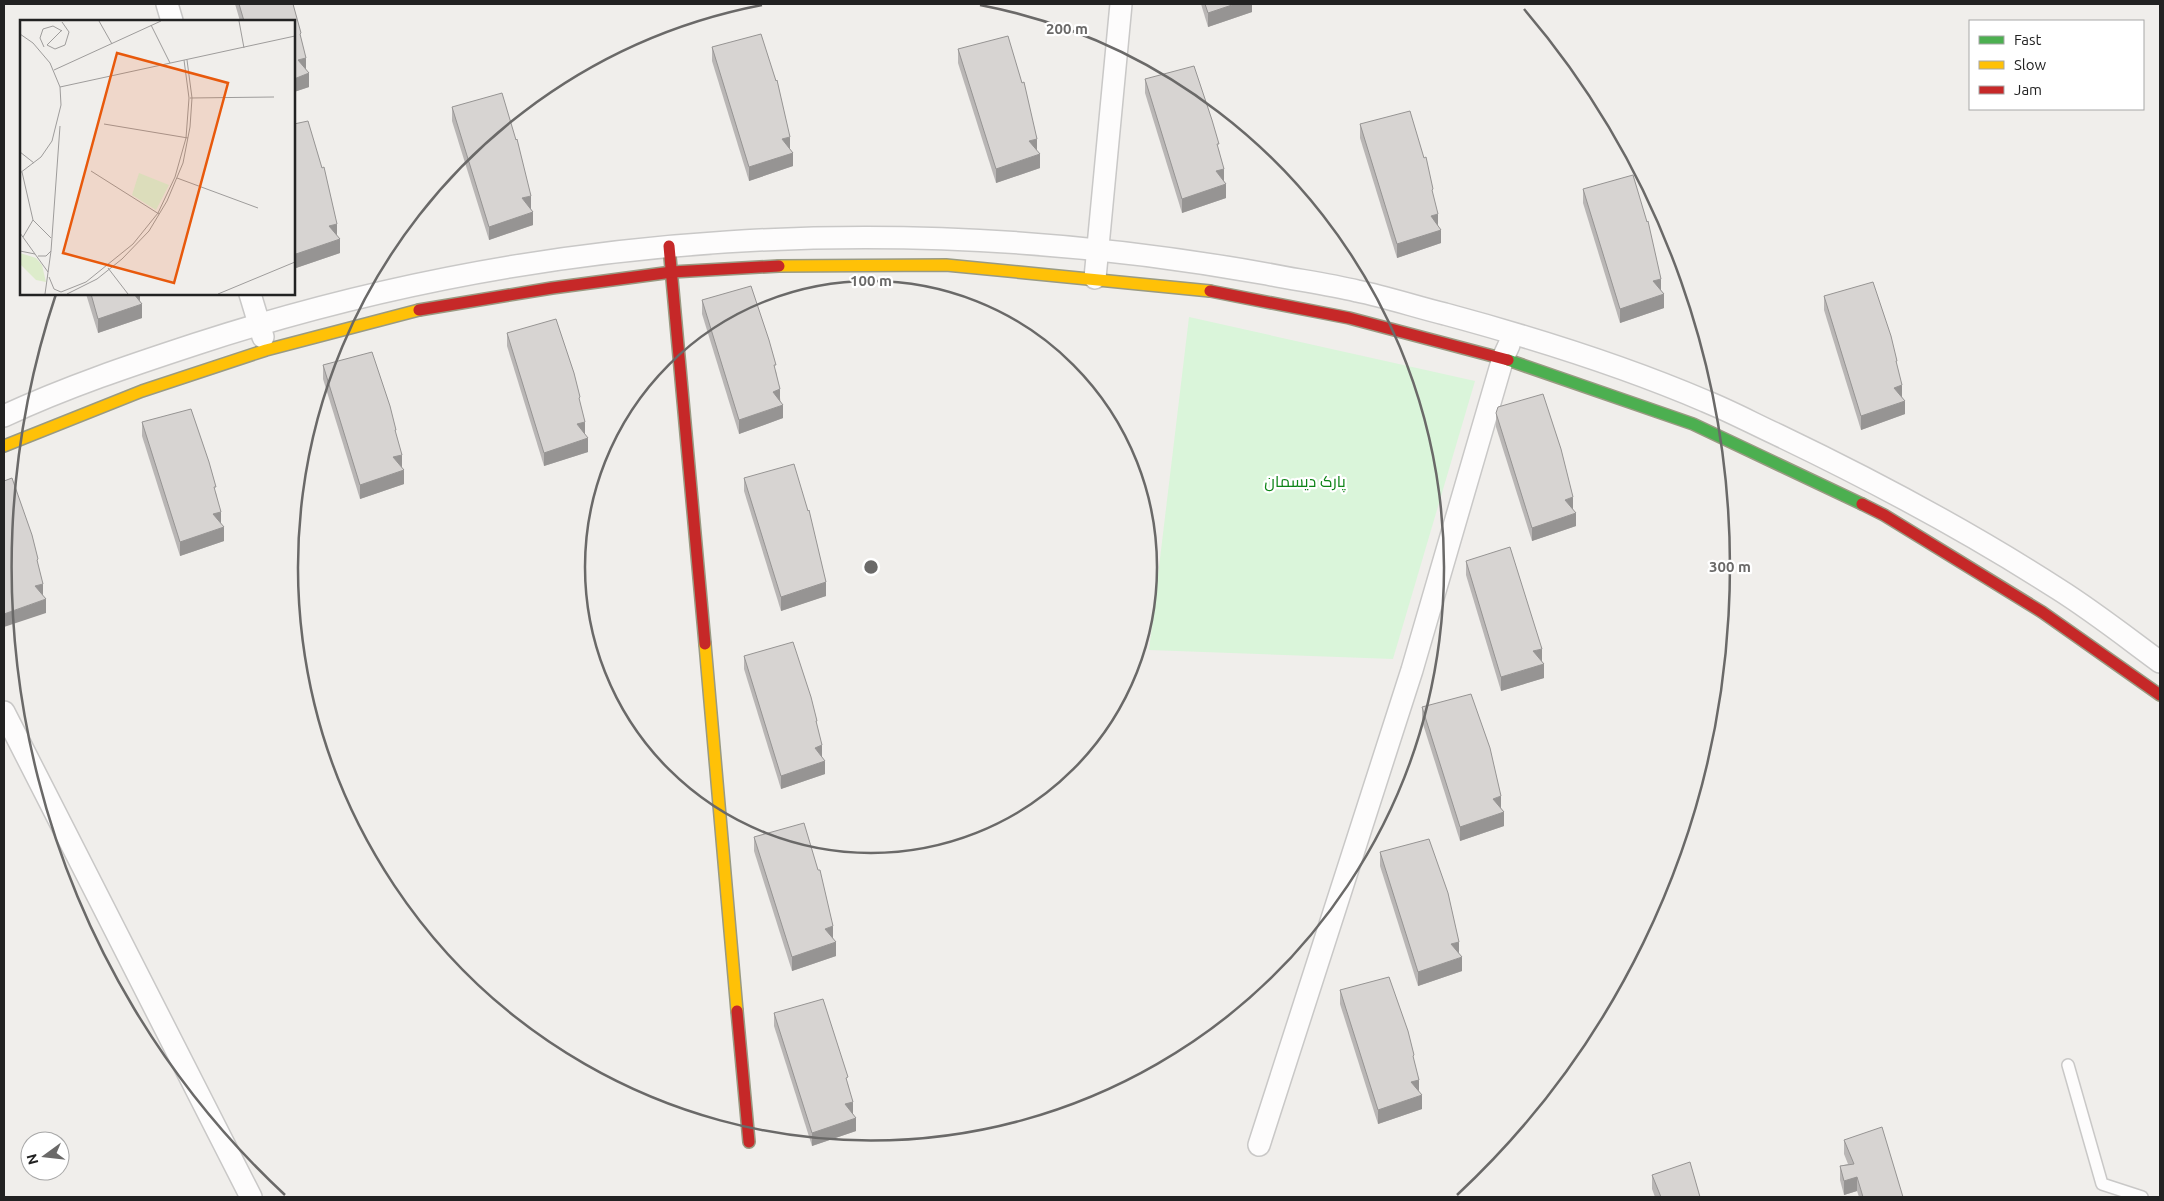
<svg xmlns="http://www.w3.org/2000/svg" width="2164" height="1201" viewBox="0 0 2164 1201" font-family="Ubuntu,Cairo,sans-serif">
<rect width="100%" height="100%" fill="#f0eeeb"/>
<path fill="#daf5da" d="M1189,317l286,64 -82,278 -244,-9z"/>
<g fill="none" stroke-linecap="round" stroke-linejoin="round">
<g stroke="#c9c8c7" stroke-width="14">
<path id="lane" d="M2068,1065l34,119 40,13"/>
</g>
<g stroke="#c9c8c7" stroke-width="24">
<g id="street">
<path d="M167,4l5,17"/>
<path d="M1095,278l26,-274"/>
<path d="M250,294l13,43"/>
<path d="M4,416c62,-29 128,-51 192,-72 349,-114 711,-135 1071,-70 30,6 61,10 90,17 30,6 59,16 88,23 89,24 176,51 260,87 25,10 49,23 73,34 96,46 190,96 280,154 35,22 68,48 102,73"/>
<path d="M4,712l247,485"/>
<path d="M1259,1145l153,-475 91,-312 6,-13"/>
</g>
</g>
<g stroke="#999a82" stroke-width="14">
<path id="fast" d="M1508,360l185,64 169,80"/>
</g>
<g stroke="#999a82" stroke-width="14">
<g id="slow">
<path d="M779,266l167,-1 264,26"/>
<path d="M4,446l138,-55 124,-41 153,-40"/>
<path d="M705,644l32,367"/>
</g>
</g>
<g stroke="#999a82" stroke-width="14">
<g id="jam">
<path d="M669,246l36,398"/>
<path d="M1210,291l139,27 159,42"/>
<path d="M419,310l133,-22 120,-16 107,-6"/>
<path d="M1862,504l22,11 158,97 118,83"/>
<path d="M737,1011l12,131"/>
</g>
</g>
<use href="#lane" stroke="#fdfcfc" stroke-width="11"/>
<use href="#street" stroke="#fdfcfc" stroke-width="21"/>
<use href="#fast" stroke="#4caf50" stroke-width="11"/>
<use href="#slow" stroke="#ffc107" stroke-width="11"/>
<use href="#jam" stroke="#c62828" stroke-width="11"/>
</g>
<g fill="#b9b6b5">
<path d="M235,4h58l8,35 8,48 -15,5v-71h-54z"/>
<path d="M1201,4h51v8l-44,15z"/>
<path d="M712,47l78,102 3,17 -44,15 -37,-120z"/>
<path d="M958,49l79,102 3,17 -44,15 -38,-120z"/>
<path d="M1145,79l74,71 7,48 -44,15 -37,-120z"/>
<path d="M452,107l79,101 2,17 -44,15 -37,-119z"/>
<path d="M294,124l43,112 3,17 -44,15 -2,-7z"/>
<path d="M1360,124l78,102 3,17 -44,15 -37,-120z"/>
<path d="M1583,189l78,101 3,18 -44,15 -37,-120z"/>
<path d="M86,294h54v7l2,17 -44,15z"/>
<path d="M1824,296l73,71 8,47 -44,16 -37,-120z"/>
<path d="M702,300l74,71 7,47 -44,16 -37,-120z"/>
<path d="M507,333l73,71 8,48 -44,14 -37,-120z"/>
<path d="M323,365l73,71 8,48 -44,15 -37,-120z"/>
<path d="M1496,413l77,96 3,17 -44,15 -36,-114z"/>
<path d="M142,422l74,71 8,48 -44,15 -38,-120z"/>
<path d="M744,478l64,33 18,85 -45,15 -37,-120z"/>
<path d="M1466,561l76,100 2,17 -43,13 -35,-116z"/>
<path d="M744,656l73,71 8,47 -44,15 -37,-120z"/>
<path d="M1422,707l79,101 3,18 -44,15 -38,-120z"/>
<path d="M754,837l79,101 3,18 -44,15 -38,-120z"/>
<path d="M1380,852l82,119 -44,15 -38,-120z"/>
<path d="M1340,990l74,71 8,48 -44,15 -38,-120z"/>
<path d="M774,1013l74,71 8,47 -44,15 -38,-120z"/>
<path d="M1844,1140l59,57h-44l-2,-6 -13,4 -4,-15v-14l8,-2 -4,-10z"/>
<path d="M1652,1175l48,22h-45l-3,-8z"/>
</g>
<g fill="#969493">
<path d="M1235,4h17v8l-44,15v-14z"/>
<path d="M306,58v13l-8,-11z"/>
<path d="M309,73v14l-15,5v-13z"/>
<path d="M790,137v14l-8,-12z"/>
<path d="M1037,139v14l-8,-12z"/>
<path d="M793,153v13l-44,15v-14z"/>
<path d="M1040,154v14l-44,15v-14z"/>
<path d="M1224,169v13l-8,-11z"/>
<path d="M1226,184v14l-44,15v-14z"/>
<path d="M531,196v14l-9,-12z"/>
<path d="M533,212v13l-44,15v-13z"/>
<path d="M1438,214v14l-7,-12z"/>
<path d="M337,224v13l-8,-11z"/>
<path d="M1441,230v13l-44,15v-14z"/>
<path d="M340,239v14l-44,15v-14z"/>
<path d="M1661,279v13l-8,-11z"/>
<path d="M132,294h8v9z"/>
<path d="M1664,294v14l-44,15v-14z"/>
<path d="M142,304v14l-44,15v-14z"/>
<path d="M1902,385v14l-8,-11z"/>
<path d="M780,389v14l-7,-11z"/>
<path d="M1905,401v13l-44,16v-14z"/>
<path d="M783,405v13l-44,16v-14z"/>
<path d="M585,422v14l-8,-12z"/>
<path d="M588,438v14l-44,14v-13z"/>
<path d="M402,455v14l-9,-12z"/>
<path d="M404,470v14l-44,15v-14z"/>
<path d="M1573,497v14l-8,-11z"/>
<path d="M221,512v13l-8,-11z"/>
<path d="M1576,513v13l-44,15v-13z"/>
<path d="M224,527v14l-44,15v-14z"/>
<path d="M826,582v14l-45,15v-14z"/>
<path d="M43,584v14l-8,-12z"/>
<path d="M46,599v14l-42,14v-13z"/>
<path d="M1542,649v14l-9,-12z"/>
<path d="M1544,664v14l-43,13v-14z"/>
<path d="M822,745v14l-7,-11z"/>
<path d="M825,761v13l-44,15v-13z"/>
<path d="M1501,796v14l-8,-11z"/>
<path d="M1504,812v14l-44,15v-14z"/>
<path d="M833,926v14l-8,-11z"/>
<path d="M836,942v14l-44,15v-14z"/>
<path d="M1459,942v14l-8,-12z"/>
<path d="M1462,957v14l-44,15v-14z"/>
<path d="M1419,1080v13l-8,-11z"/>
<path d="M1422,1095v14l-44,15v-14z"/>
<path d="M853,1102v14l-8,-12z"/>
<path d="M856,1118v13l-44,15v-13z"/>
<path d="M1857,1177v14l-13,4v-14z"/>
</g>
<g fill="#d7d4d2" stroke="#969493">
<path d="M239,4h54l8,29 -1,1 6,24 -8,2 11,13 -15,6v-58h-50z"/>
<path d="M1205,4h30l-27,9z"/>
<path d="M761,34l15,47 1,-1 13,57 -8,2 11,14 -44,14 -37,-120z"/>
<path d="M1008,36l14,47 2,-1 13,57 -8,2 11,13 -44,15 -38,-120z"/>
<path d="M1194,66l18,54 7,24h-2l7,25 -8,2 10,13 -44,15 -37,-120z"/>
<path d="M502,93l14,47 1,-1 14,57 -9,2 11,14 -44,15 -37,-120z"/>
<path d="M1410,111l14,47 2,-1 7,32 -1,1 6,24 -7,2 10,14 -44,14 -37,-120z"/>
<path d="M308,121l14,47 2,-1 13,57 -8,2 11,13 -44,15 -2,-6v-124z"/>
<path d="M1633,175l14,47 1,-1 13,58 -8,2 11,13 -44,15 -37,-120z"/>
<path d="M1873,282l18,54 6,25h-1l6,24 -8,3 11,13 -44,15 -37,-120z"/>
<path d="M751,286l18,54 7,25h-2l6,24 -7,3 10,13 -44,15 -37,-120z"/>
<path d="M91,294h43l8,10 -44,15z"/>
<path d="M556,319l18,54 6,24 -1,1 6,24 -8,2 11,14 -44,15 -37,-120z"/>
<path d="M372,352l18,54 6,24h-1l7,25 -9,2 11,13 -44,15 -37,-120z"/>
<path d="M1543,394l18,55 12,48 -8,3 11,13 -44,15 -36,-115 2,-6z"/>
<path d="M191,409l18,53 7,25h-2l7,25 -8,2 11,13 -44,15 -38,-120z"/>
<path d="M794,464l14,47 1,-1 17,72 -45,15 -37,-119z"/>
<path d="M12,478l20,57 6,24 -1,1 6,24 -8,2 11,13 -42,15v-133z"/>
<path d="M1510,547l32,102 -9,2 11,13 -43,13 -35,-116z"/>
<path d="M793,642l18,55 6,24h-1l6,24 -7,3 10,13 -44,15 -37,-120z"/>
<path d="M1471,694l19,54 11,48 -8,3 11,13 -44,15 -38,-120z"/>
<path d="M804,823l14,47h2l13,56 -8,3 11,13 -44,15 -38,-120z"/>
<path d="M1429,839l19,54 11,49 -8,2 11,13 -44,15 -38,-120z"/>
<path d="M1389,977l19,54 6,24 -1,1 6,24 -8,2 11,13 -44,15 -38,-120z"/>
<path d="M823,999l25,78 -2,1 7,24 -8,2 11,14 -44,15 -38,-120z"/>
<path d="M1882,1127l21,70h-40l-6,-20 -13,4 -4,-15 14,-2 -10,-24z"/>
<path d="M1690,1162l10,35h-39l-9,-22z"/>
</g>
<g fill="none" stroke="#6a6968" stroke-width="2.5">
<circle cx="871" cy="567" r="286"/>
<path d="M980 5A573 573 0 1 1 762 5"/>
<path d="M285 1195A859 859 0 0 1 56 294M1524 9A859 859 0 0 1 1457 1195"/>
</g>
<g text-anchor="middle" stroke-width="4.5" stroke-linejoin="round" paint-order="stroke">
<g font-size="16" fill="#0c8416" stroke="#fff">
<text x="1305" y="487">پارک دیسمان</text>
</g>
</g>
<g transform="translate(20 20)">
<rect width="275" height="275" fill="#f0eeeb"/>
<path d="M0,233l16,5 6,7 4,17 -10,-2 -16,-16z" fill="#ddeccb"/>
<path d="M119,153l30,12 -13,25 -24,-15z" fill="#daf5da"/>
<path fill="none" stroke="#9e9c9b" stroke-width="1" d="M79,1l13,23M219,1l5,27M131,5l19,38M0,14l13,9 17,20 10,24 1,18 -9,36 -11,16 -21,16M27,25l8,4 10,-4 4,-13 -7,-10M27,25l15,-15M24,27l-4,-9 3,-9 10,-3 9,5M34,50l107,-49M40,67l235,-51M170,78l84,-1M84,104l84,14M0,132l14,11M71,151l68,43M2,152l11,48 18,18M157,158l81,30M0,213l15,21M3,217l10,-17M0,231l15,3 13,18M18,236h8l5,-5 9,-125M88,248l20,26M29,257l5,12 7,3 25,-10 47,-38 25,-31 17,-36 11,-39 3,-40 -5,-38M25,274l6,-43M47,274l30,-15 25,-20 27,-28 18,-30 16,-38 7,-36 2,-29 -5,-38M198,274l77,-32"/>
<path fill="#e8590c" fill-opacity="0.15" stroke="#e8590c" stroke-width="2.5" d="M97,33l111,30 -54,200 -111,-30z"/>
<rect width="275" height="275" fill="none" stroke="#222" stroke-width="2.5"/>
</g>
<circle cx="871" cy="567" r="8" fill="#6a6968" stroke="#fff" stroke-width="2.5"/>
<g font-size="15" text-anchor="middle" font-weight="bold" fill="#6a6968" stroke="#fff" stroke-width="4.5" stroke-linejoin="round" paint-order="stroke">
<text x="1067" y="34">200 m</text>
<text x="871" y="286">100 m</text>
<text x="1730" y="572">300 m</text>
</g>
<rect width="2164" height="1201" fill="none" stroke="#222222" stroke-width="10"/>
<rect x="1969" y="20" width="175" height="90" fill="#ffffff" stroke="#a7a7a7"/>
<rect x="1979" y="36" width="25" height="8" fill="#4caf50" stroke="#a7a7a7"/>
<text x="2014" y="45" font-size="15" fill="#222222">Fast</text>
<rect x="1979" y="61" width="25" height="8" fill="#ffc107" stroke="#a7a7a7"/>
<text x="2014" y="70" font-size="15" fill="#222222">Slow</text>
<rect x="1979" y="86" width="25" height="8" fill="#c62828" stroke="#a7a7a7"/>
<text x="2014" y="95" font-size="15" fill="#222222">Jam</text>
<g transform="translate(45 1156) rotate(255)"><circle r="24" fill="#ffffff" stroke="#a7a7a7"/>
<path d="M0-4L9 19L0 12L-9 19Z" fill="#6a6968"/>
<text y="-8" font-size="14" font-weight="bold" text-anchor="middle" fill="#222222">N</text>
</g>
</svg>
